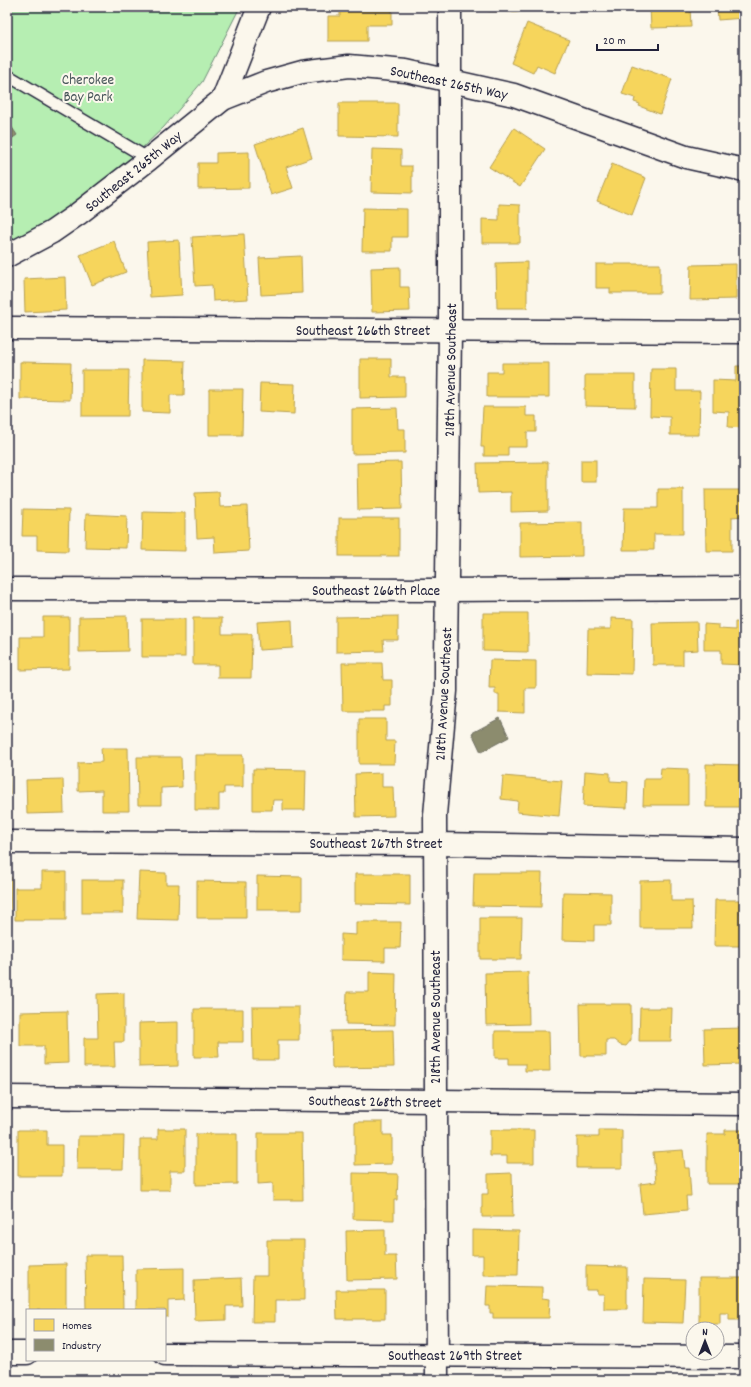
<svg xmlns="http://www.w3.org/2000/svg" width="751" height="1387" viewBox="0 0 751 1387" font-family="Dekko,sans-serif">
<rect width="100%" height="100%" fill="#fbf7ec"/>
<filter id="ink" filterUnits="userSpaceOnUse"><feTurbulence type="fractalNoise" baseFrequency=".025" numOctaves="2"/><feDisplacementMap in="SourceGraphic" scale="8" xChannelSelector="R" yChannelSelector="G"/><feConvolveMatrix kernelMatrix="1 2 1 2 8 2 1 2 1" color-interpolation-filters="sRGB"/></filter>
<g filter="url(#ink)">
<path fill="#b6eeb2" stroke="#6c8876" d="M7,7h233l-38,75 -38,45 -74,71 -83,46z"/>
<g fill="#f6d55c" stroke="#b69f52">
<path d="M340,7h52v18h-25v16h-39v-25h12z"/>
<path d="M488,7h31v5l-31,-1z"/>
<path d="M593,7h46v2l-46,-1z"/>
<path d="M650,7h40l1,20 -40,1z"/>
<path d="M717,7h27v11l-26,2z"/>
<path d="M527,23l42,17 -14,33 -18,-8 -4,8 -22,-10z"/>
<path d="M632,65l40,14 -12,35 -21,-8 1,-2 -6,-2 1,-4 -13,-4z"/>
<path d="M339,103h59v34l-59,-1z"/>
<path d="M303,128l9,30 -26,9 7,21 -22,7 -16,-51z"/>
<path d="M514,128l31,21 -25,38 -31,-20z"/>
<path d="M372,149l29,1v16h11v27l-41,-1z"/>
<path d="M249,152v36l-51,1v-26h18v-10z"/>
<path d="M612,164l34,14 -14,37 -35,-14z"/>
<path d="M499,204l21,1v38h-38v-24l17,1z"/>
<path d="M363,208l44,1v28h-15v14h-30z"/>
<path d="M244,234l4,65 -35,2 -1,-16 -17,1 -3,-49z"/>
<path d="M179,240l3,55 -32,2 -3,-55z"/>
<path d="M114,241l12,31 -34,13 -12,-30z"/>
<path d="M301,256l1,37 -41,2 -2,-37z"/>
<path d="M527,262v46h-30l-1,-45z"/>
<path d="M596,264h64v29h-50v-5h-14z"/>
<path d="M736,264v35l-46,1 1,-35z"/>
<path d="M400,267v20h9l1,24 -38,1 -1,-44z"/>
<path d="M65,277l1,33 -41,2 -1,-33z"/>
<path d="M360,359h31v18h14v20l-45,1z"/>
<path d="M142,360l43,1 -1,34h-14v18l-28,-1z"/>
<path d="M20,362l51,1 -1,37 -50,-1z"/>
<path d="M502,363h47v34h-62v-25h15z"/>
<path d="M736,366h8v62l-16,-1 1,-15 -16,-1v-31l23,1z"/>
<rect x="7" y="369" width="3" height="37"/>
<path d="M651,369h25v22h24l-1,44h-29v-18l-20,-1z"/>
<path d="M82,370h47l-1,46h-46z"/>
<path d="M585,375h50v32l-50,-1z"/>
<path d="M260,383l35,1 -1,30 -35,-2z"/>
<path d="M209,389h34l-1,46h-33z"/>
<path d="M483,407h43v9h10v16h-9v15h-19v9h-24v-9h-3z"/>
<path d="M397,408l1,21h7v24l-53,1v-45z"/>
<rect x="581" y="460" width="15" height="22"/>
<path d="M401,462l1,47 -44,1 -1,-47z"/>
<path d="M548,462v49l-37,1v-20l-33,1 -1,-30z"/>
<path d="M658,489h25v45h-29v16h-31l1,-42h34z"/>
<path d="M705,490h39v26l-12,1v34h-26z"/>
<path d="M219,492l1,15 27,-1 2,45 -34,2 -1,-16 -17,1 -2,-45z"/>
<path d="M7,497h1l-1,54z"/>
<path d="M23,509l46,1 -1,41 -31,-1v-14h-15z"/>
<path d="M143,512l42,1v38l-43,-1z"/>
<path d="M86,514l41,2 -1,32 -41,-1z"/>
<rect x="339" y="518" width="60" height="38"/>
<path d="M582,522v34l-62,1v-34z"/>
<path d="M483,613h45v39l-45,-1z"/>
<path d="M127,616l1,35 -49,1v-35z"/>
<path d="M398,616v24h-15l1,11 -48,1v-35z"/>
<path d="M43,617h26v52l-49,1v-33h23z"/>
<path d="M193,618h29v16h30l-1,44h-33v-13h-25z"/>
<path d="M611,618l22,1 -1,55 -45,-1 1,-44h23z"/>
<rect x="142" y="619" width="43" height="38"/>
<path d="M292,620l1,28 -34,2 -2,-28z"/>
<rect x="7" y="622" width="3" height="40"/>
<path d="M697,622l1,28 -15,1v14h-30l-1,-42z"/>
<path d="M735,622l9,1v42l-23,-1v-14h-17v-26l15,1v4l16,1z"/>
<path d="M490,660l46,1v27h-11v25l-26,-1v-18h-4v-6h-6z"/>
<path d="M342,663h40l1,17h9v26h-7v5h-42z"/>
<path d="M359,719h27v22h9l-1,23h-35z"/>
<path d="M101,748h27l1,63h-27v-21l-24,1v-28l24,-1z"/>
<path d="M195,755h48v32h-19v7h-5v16h-24z"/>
<path d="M137,757h44l1,30 -21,1v17h-23z"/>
<path d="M7,761h2l1,34h-3z"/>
<path d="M706,764l38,1v42h-38z"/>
<path d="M661,768l27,1v36h-45l1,-26h16z"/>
<path d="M253,769l53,1 -1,40h-22v-10h-10l-1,10h-19z"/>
<path d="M585,771l25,2v8l18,1 -1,26 -44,-2z"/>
<path d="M382,773v14h11l1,29 -38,1 -1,-43z"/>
<path d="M503,776l59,5 -3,35 -42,-4 1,-11 -17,-2z"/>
<path d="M63,779l1,34 -37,1 -1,-34z"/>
<path d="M42,872h24v48h-51v-32h27z"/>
<path d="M139,872l27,1v11h13l-1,36 -41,-1z"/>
<path d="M474,873h68l-1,34 -68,-1z"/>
<path d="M355,874h55v31l-55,-1z"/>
<path d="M257,876l45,1v33h-45z"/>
<path d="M7,877h4l-1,46h-3z"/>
<rect x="82" y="880" width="41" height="33"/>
<path d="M671,880v21h21l1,27h-53v-47z"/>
<path d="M197,881l49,1v36h-49z"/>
<path d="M563,892l48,1v32h-17v16l-32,-1z"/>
<path d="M715,900h25v14h4v32h-30z"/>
<path d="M480,918h42l-1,41h-41z"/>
<path d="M356,922h45l-1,26h-15v13l-44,-1v-26l15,1z"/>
<path d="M369,972l27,1 -1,52 -49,-1 1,-32h22z"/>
<path d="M528,972l1,52 -43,1 -1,-52z"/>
<path d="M124,993v49h-10l1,25h-31v-29h14l-1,-44z"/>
<path d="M580,1004h51v36l-5,6 -6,-1 -6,-5h-8v16h-25z"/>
<path d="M252,1007h47v33h-21v20h-25z"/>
<path d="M640,1008h32l-1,33h-32z"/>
<path d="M194,1009h49v33h-25l1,15h-25z"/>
<path d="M67,1011l1,52 -24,1v-18h-24v-34z"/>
<rect x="7" y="1015" width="1" height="50"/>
<path d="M178,1022v44l-39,1v-44z"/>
<path d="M744,1028v36l-39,1 -1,-36z"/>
<path d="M393,1030l1,37 -62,1 -1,-37z"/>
<path d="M495,1031h54l1,40h-25v-7h-16v-6h-14z"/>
<path d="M355,1122h28v13h9v29l-37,1z"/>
<rect x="7" y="1126" width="2" height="49"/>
<path d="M158,1129h27v42h-15v19h-30v-51h18z"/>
<path d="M18,1130h29v15h15v31h-44z"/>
<path d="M490,1130h44v33h-27v-7h-17z"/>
<path d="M599,1130h23v38h-45v-31h22z"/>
<path d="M725,1130h19v54h-37v-50h18z"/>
<path d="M258,1133h44l1,67h-30v-17l-15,1z"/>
<path d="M196,1134h41v50l-41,1z"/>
<path d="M78,1136h46l-1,33h-46z"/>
<path d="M683,1150l2,18h4l2,28h-5l1,14 -44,4 -3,-30 16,-2 -3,-30z"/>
<path d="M353,1173l45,1 -1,26h-3v20l-41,-1z"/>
<path d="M512,1173l1,44h-31v-23h6v-20z"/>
<path d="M385,1230v26h11l1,23 -50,1 -1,-49z"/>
<path d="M472,1230l47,1 -1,44h-35v-20h-11z"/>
<path d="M267,1240h37v60h-29v22h-23l1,-46h14z"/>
<path d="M85,1255h37l1,55h-37z"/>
<path d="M66,1264v46h-37v-45z"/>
<path d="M586,1266l41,1v42h-23v-15h-7v-4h-11z"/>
<path d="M184,1268v32l-16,1v16h-3v-7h-29v-41z"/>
<path d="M241,1278l1,28h-16v14l-31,1 -1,-41z"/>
<path d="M699,1278h45v42h-15v-7h-9v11h-21z"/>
<path d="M644,1279l41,1 -2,43 -40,-1z"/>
<path d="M487,1286l55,1v11l8,1 -1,19h-56v-5h-3v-7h-4z"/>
<path d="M336,1290h49v29h-48z"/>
</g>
<g fill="#8c8c6e" stroke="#6c6c5f">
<path d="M7,120l10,15 -10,7z"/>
<path d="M500,718l9,19 -28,15 -9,-19z"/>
</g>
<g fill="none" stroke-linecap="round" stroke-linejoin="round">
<g stroke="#22223b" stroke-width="14">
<path id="lane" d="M7,75l142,84"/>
</g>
<g stroke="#22223b" stroke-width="25">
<g id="street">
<path d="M223,99l36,-92"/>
<path d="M7,256l45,-24 26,-18 71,-55 74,-60 43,-17 36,-10 47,-6 57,5 108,24 172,62 58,13"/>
<path d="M7,328l737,4"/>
<path d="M7,589l440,1 297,-2"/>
<path d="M7,842l429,2 308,5"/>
<path d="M7,1097l737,7"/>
<path d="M7,1353h20"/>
<path d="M165,1354l579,3"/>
<path d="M437,1380l-2,-565 11,-124v-33l4,-327v-324"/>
</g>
</g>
<use href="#lane" stroke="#fbf7ec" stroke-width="11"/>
<use href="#street" stroke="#fbf7ec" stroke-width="22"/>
</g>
</g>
<g text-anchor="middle" stroke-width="4" stroke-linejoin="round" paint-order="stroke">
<g font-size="15" fill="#475559" stroke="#fbf7ec">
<text x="88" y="84">Cherokee<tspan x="88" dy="17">Bay Park</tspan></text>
</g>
<g font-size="15" fill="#22223b" stroke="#fbf7ec">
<text transform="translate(449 82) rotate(12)" y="5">Southeast 265th Way</text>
<text transform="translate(133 171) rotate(-39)" y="5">Southeast 265th Way</text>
<text x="363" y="335">Southeast 266th Street</text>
<text transform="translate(450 370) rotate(-89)" y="5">218th Avenue Southeast</text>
<text x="376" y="595">Southeast 266th Place</text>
<text transform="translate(443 694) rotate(-87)" y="5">218th Avenue Southeast</text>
<text x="376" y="848">Southeast 267th Street</text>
<text transform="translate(435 1017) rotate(-90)" y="5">218th Avenue Southeast</text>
<text transform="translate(375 1101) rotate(1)" y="5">Southeast 268th Street</text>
<text x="455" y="1360">Southeast 269th Street</text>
</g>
</g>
<rect width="751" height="1387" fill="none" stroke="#fbf7ec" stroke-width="24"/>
<rect x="12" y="12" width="727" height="1363" fill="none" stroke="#22223b" stroke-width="1.5" filter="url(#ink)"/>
<rect x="26" y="1309" width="140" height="52" fill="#fbf7ec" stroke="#a4a2a5"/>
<rect x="34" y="1319" width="20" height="12" fill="#f6d55c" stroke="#a4a2a5"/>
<text x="62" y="1329" font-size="12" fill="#22223b">Homes</text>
<rect x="34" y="1339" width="20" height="12" fill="#8c8c6e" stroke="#a4a2a5"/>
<text x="62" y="1349" font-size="12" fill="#22223b">Industry</text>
<g transform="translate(705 1341)"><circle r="19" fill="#fbf7ec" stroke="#a4a2a5"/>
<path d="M0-3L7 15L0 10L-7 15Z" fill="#22223b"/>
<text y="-6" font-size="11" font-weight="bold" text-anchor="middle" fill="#22223b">N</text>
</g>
<path d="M597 44v6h61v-6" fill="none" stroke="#22223b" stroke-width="2"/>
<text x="603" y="44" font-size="12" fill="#22223b" stroke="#fbf7ec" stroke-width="3" paint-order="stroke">20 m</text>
</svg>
